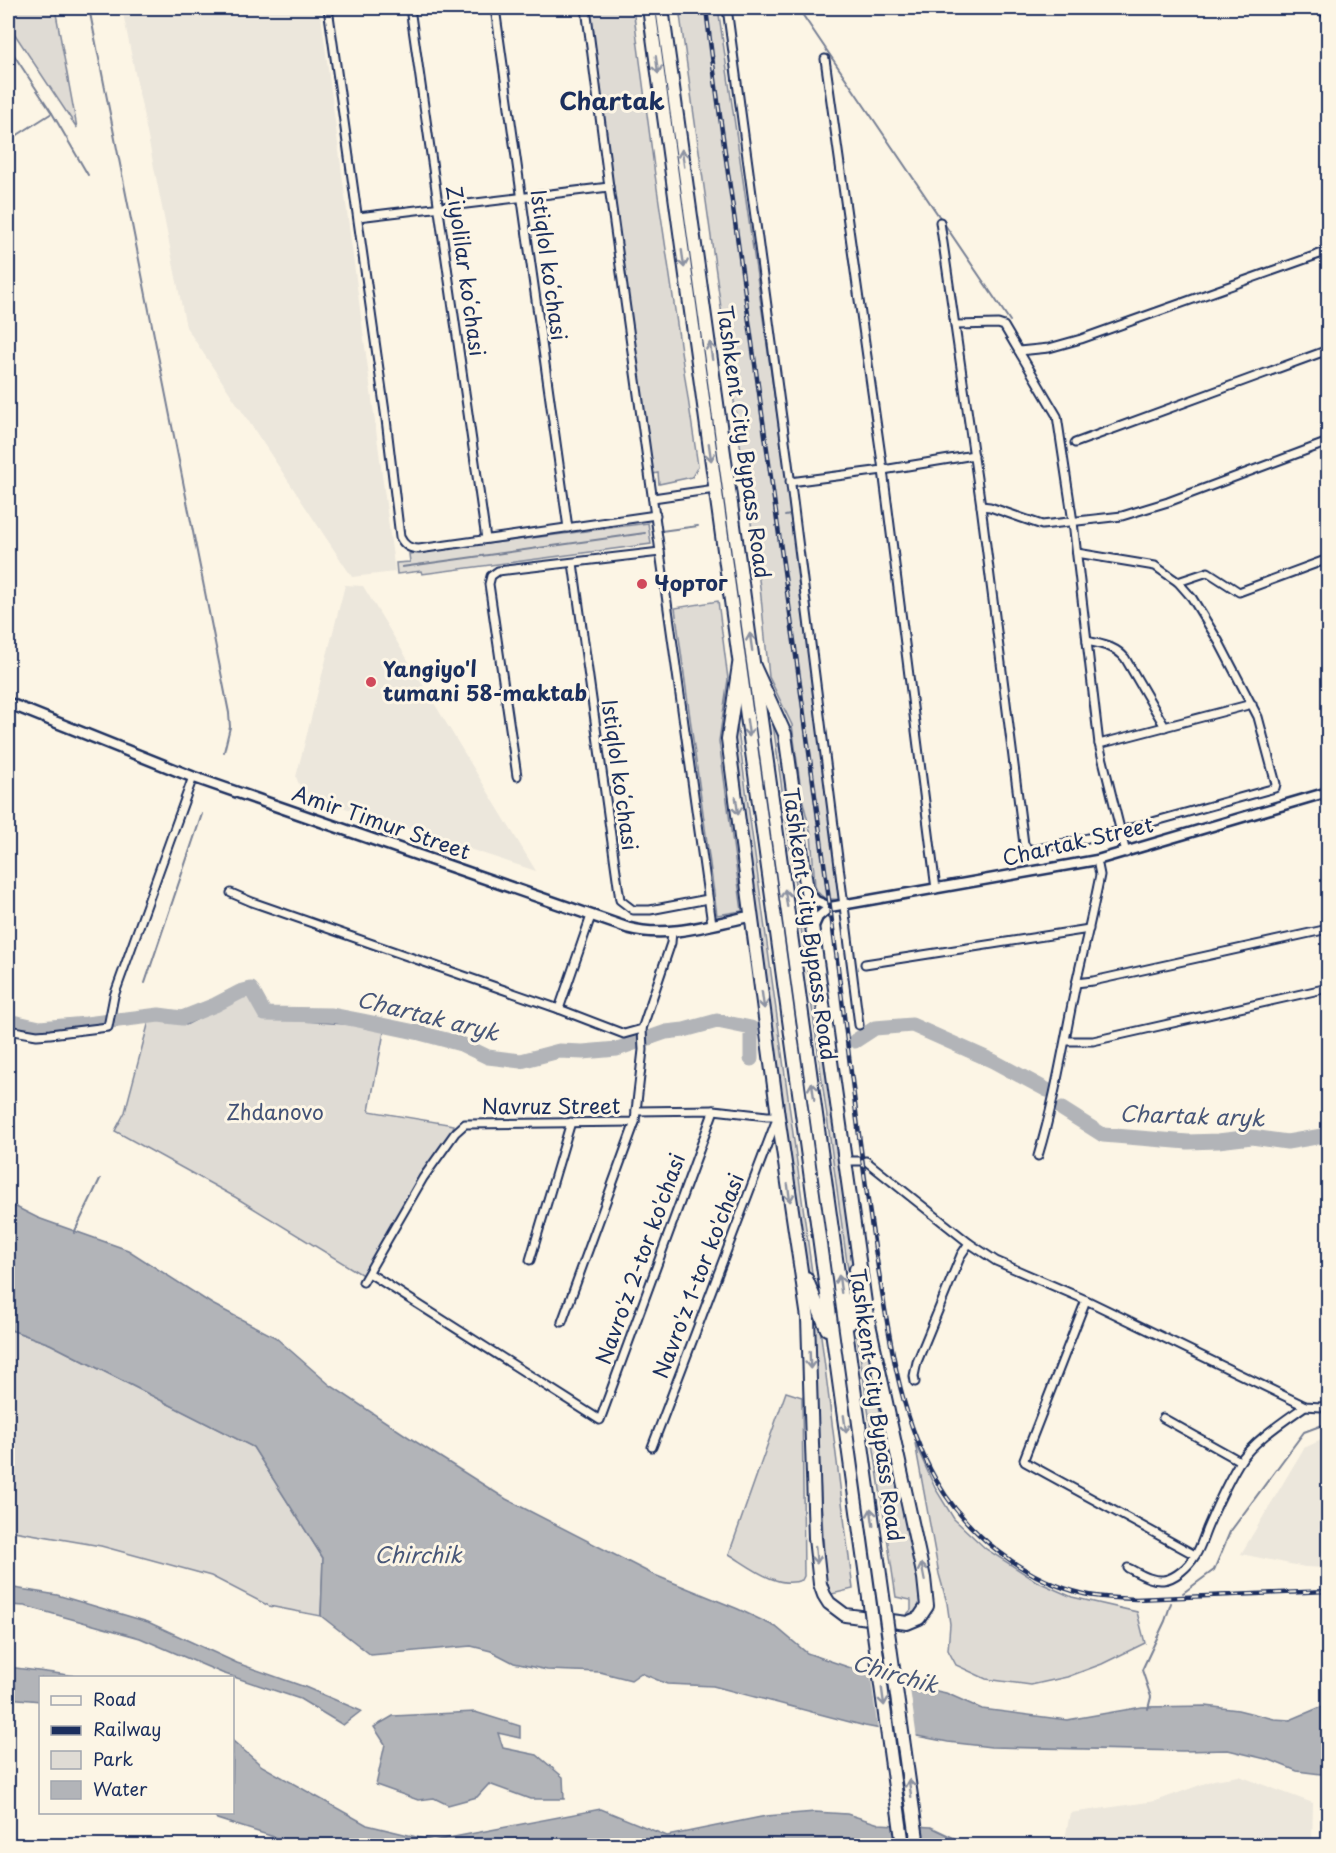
<svg xmlns="http://www.w3.org/2000/svg" width="1336" height="1853" viewBox="0 0 1336 1853" font-family="'Playpen Sans',sans-serif">
<rect width="100%" height="100%" fill="#fcf5e5"/>
<filter id="ink" filterUnits="userSpaceOnUse"><feTurbulence type="fractalNoise" baseFrequency=".0167" numOctaves="2"/><feDisplacementMap in="SourceGraphic" scale="12" xChannelSelector="R" yChannelSelector="G"/><feConvolveMatrix kernelMatrix="1 2 1 2 8 2 1 2 1" color-interpolation-filters="sRGB"/></filter>
<g filter="url(#ink)">
<g fill="#ece7dc">
<path d="M122,8h198l75,564 -43,5 -166,-250z"/>
<path d="M345,585l18,1 173,285 -233,-77 -7,-17z"/>
<path d="M1328,1437v131l-23,-1 -64,-13 63,-106z"/>
<path d="M1239,1776l74,27 -1,40 1,2 -245,1 -4,-2 6,-31 86,-12 58,-21z"/>
</g>
<g fill="#dfdbd4" stroke="#7d8599" stroke-width="1.5">
<path d="M8,8h47l22,120 -69,-104z"/>
<path d="M588,8h45l22,167 43,291 -6,11 -33,7 -1,-11 -5,1z"/>
<path d="M679,8h39l69,475 53,416c-13,1 -20,0 -25,-13l-4,-52 -9,-36 -10,-73 -23,-48 -9,-90z"/>
<path d="M648,523l3,21 -229,30 -1,-3 -24,3 -1,-11 14,-1 -1,-8z"/>
<path d="M718,601l10,78 -9,62 23,170 -25,4 -42,-307z"/>
<path d="M772,717l9,19 71,509 1,17 -4,15z"/>
<path d="M737,724l76,556 -9,-19 -70,-522z"/>
<path d="M244,995l7,1 12,22 122,9 -16,84 85,14 -3,9 -87,142 -129,-79 -120,-66 10,-19 24,-91 17,-1 20,5z"/>
<path d="M859,1299l59,265 3,42 -6,7 -11,4 7,-7v-10l-15,-3 -41,-275z"/>
<path d="M811,1305l9,23 33,261 -21,5 -5,-5 -2,-15z"/>
<path d="M8,1329l42,15 203,103 70,111 -2,58 -52,-10 -58,-30 -110,-30 -93,-16z"/>
<path d="M786,1392l16,5 2,179 -2,4c-25,10 -53,-14 -73,-26z"/>
<path d="M915,1443l20,45 19,31 32,30 50,32 36,16 65,15 8,31 -43,21 -35,13 -36,8 -45,-6 -30,-14 -8,-15 2,-26 -3,-21 -8,-29z"/>
</g>
<g fill="#b2b4b8" stroke="#767f94" stroke-width="1.5">
<path d="M8,1203l30,15 90,32 84,54 63,33 55,48 83,55 93,59 146,75 86,35 38,18 31,26 79,27 60,13 36,16 85,11 75,-13 64,-1 32,4 36,9 16,1 38,-16v71l-31,-4 -27,-11 -42,-10 -45,1 -192,-4 -43,-5 -83,-16 -152,-40 -46,-2 -26,-11 -10,7 -31,-8 -53,-2 -33,-7 -23,-12 -20,-5 -100,9 -50,-39 2,-58 -70,-111 -203,-103 -42,-15z"/>
<path d="M8,1587l49,8 91,27 89,41 68,24 56,24 -18,14 -43,-26 -78,-26 -82,-35 -115,-32 -17,-1z"/>
<path d="M8,1667l76,10 -44,1v23l-32,-3z"/>
<path d="M475,1712l45,14v12l-22,-5 5,15 34,7 26,22 1,22h-34l-41,-15 -12,13 -29,8 -14,-7 -16,2 -42,-15 9,-41 -11,-17 19,-11z"/>
<path d="M233,1741l29,25 105,59 66,16 168,-32 66,27 99,-20 49,-4 32,2 32,10 52,3 38,18 -653,1 -42,-9 -57,-18 -4,-6 19,-1z"/>
</g>
<path fill="#fcf5e5" d="M870,1671l39,11 8,57 -39,-8z"/>
<g fill="none" stroke-linecap="round" stroke-linejoin="round">
<g stroke="#767f94" stroke-width="2">
<path d="M89,8l140,705 1,14 -6,25"/>
<path d="M798,8l212,313"/>
<path d="M1314,8l14,16"/>
<path d="M8,46l44,67 36,62"/>
<path d="M8,141l44,-28"/>
<path d="M785,516l5,-1"/>
<path d="M661,531l37,-5"/>
<path d="M402,567l243,-34"/>
<path d="M145,983l57,-169"/>
<path d="M74,1233l26,-54"/>
<path d="M1183,1593l31,-23 16,-38 74,-100 24,-9"/>
<path d="M1148,1709l3,-12 -9,-27 23,-49 6,-18"/>
</g>
<g stroke="#b2b4b8" stroke-width="15">
<path d="M8,1021l32,7 46,-4 73,-9 23,3 33,-13 25,-13 11,-3 14,25 67,1 31,6 57,12 41,11 27,13 33,4 38,-10 24,1 34,-3 49,-17 18,-2 33,-9 34,7v31"/>
<path d="M855,1041l20,-13 37,-3 81,36 54,29"/>
<path d="M1062,1109l41,26 85,7 30,-1 34,-4 35,5 41,-7"/>
</g>
<g stroke="#1b2f5e" stroke-width="11">
<g id="minor">
<path d="M328,8l58,411 14,118c4,8 9,12 19,12l237,-34"/>
<path d="M410,8l76,531"/>
<path d="M495,8l73,520"/>
<path d="M586,8l23,179 103,737"/>
<path d="M727,8l64,477 68,540"/>
<path d="M1321,8l7,8"/>
<path d="M825,59l58,411 53,419"/>
<path d="M358,217l251,-30"/>
<path d="M940,222l41,284 43,338 3,4 6,2 87,-19 155,-43 1,-4 -18,-67 -39,-75 -27,-44 -14,-16 -23,-16 -78,-13"/>
<path d="M956,325l42,-1 6,2 53,90 16,106 26,222 27,109"/>
<path d="M1019,351l30,-3 32,-9 247,-88"/>
<path d="M1075,443l253,-93"/>
<path d="M790,482l93,-12 91,-15"/>
<path d="M653,498l62,-9"/>
<path d="M981,506l9,1 52,18 80,-9 46,-14 160,-60"/>
<path d="M573,563l47,337 13,10h17l58,-11"/>
<path d="M1178,582l30,-10 31,20 89,-33"/>
<path d="M1087,641c16,4 28,5 38,17l40,69"/>
<path d="M1099,744l153,-40"/>
<path d="M517,776l-28,-192 2,-8 7,-5 162,-19"/>
<path d="M231,893l21,9 307,107 65,25 18,-5"/>
<path d="M865,964l224,-35"/>
<path d="M1076,983l17,-2 235,-52"/>
<path d="M559,1009l32,-93"/>
<path d="M8,1030l29,5 13,-1 58,-7 6,-31 79,-219"/>
<path d="M1066,1041h27l235,-53"/>
<path d="M636,1111l7,-61 -1,-21 29,-86 1,-12"/>
<path d="M1038,1156c17,-56 26,-114 38,-172 8,-36 17,-72 24,-109l-3,-15"/>
<path d="M844,1161h22l103,82 27,18 90,39 219,106 16,1 7,-3"/>
<path d="M530,1260l41,-138"/>
<path d="M369,1273l231,147 114,-310"/>
<path d="M363,1282l60,-104 32,-45 10,-9 170,-2 1,-11 78,-1 53,6h11l-126,331"/>
<path d="M1086,1300l-62,159 1,3 170,93"/>
<path d="M562,1322l73,-200"/>
<path d="M915,1382l-1,-6 3,-14 44,-107 8,-12"/>
<path d="M1163,1418l77,43"/>
<path d="M1128,1568c11,5 22,13 35,12 12,-1 26,-14 32,-24 6,-9 9,-21 13,-30 9,-21 19,-43 31,-63 14,-22 45,-42 66,-57"/>
</g>
</g>
<g stroke="#1b2f5e" stroke-width="13">
<g id="tertiary">
<path d="M808,891l8,10 14,6 -12,10 -5,11"/>
<path d="M830,907l267,-47 231,-68"/>
</g>
</g>
<g stroke="#1b2f5e" stroke-width="14">
<path id="secondary" d="M8,703l185,74 435,151c40,11 84,-4 123,-12"/>
</g>
<g stroke="#1b2f5e" stroke-width="16">
<g id="trunk">
<path d="M649,8l220,1590"/>
<path d="M662,8l221,1588"/>
<path d="M739,665l-11,74 50,377 30,202 7,220 5,46 4,11 5,8 16,12 62,8 12,-5 8,-12 -3,-28 -58,-268 -81,-576 -31,-68"/>
<path d="M806,1278l21,51"/>
<path d="M850,1323l6,-54"/>
</g>
</g>
<use href="#minor" stroke="#fcf5e5" stroke-width="7"/>
<use href="#tertiary" stroke="#fcf5e5" stroke-width="8"/>
<use href="#secondary" stroke="#fcf5e5" stroke-width="9"/>
<use href="#trunk" stroke="#fcf5e5" stroke-width="12"/>
<g stroke="#1b2f5e" stroke-width="4.5">
<path id="rail" d="M706,8c11,95 26,190 39,285 29,205 58,409 85,614 17,124 29,248 50,372 11,68 21,140 56,201 31,54 87,99 148,114 17,4 35,4 52,5l192,-8"/>
</g>
<use href="#rail" stroke="#fcf5e5" stroke-width="2" stroke-dasharray="7" stroke-linecap="butt"/>
<g stroke="#1b2f5e" stroke-width="16" stroke-linecap="butt">
<g id="trunk-bridge">
<path d="M883,1596l35,250"/>
<path d="M869,1598l34,248"/>
</g>
</g>
<use href="#trunk-bridge" stroke="#fcf5e5" stroke-width="12"/>
</g>
<defs><path id="oneway-shaft" d="M-6 0H5M1.5-3L5.5 0L1.5 3" fill="none" stroke-width="1.6" stroke-linecap="round" stroke-linejoin="round" transform="scale(1.5)"/></defs>
<g stroke="#8c92a2">
<use href="#oneway-shaft" transform="translate(657 65) rotate(82)"/>
<use href="#oneway-shaft" transform="translate(683 158) rotate(-98)"/>
<use href="#oneway-shaft" transform="translate(683 259) rotate(82)"/>
<use href="#oneway-shaft" transform="translate(711 351) rotate(-98)"/>
<use href="#oneway-shaft" transform="translate(710 452) rotate(82)"/>
<use href="#oneway-shaft" transform="translate(751 642) rotate(-98)"/>
<use href="#oneway-shaft" transform="translate(748 728) rotate(82)"/>
<use href="#oneway-shaft" transform="translate(737 806) rotate(82)"/>
<use href="#oneway-shaft" transform="translate(786 898) rotate(-98)"/>
<use href="#oneway-shaft" transform="translate(763 1000) rotate(82)"/>
<use href="#oneway-shaft" transform="translate(813 1091) rotate(-98)"/>
<use href="#oneway-shaft" transform="translate(789 1193) rotate(82)"/>
<use href="#oneway-shaft" transform="translate(840 1284) rotate(-98)"/>
<use href="#oneway-shaft" transform="translate(810 1360) rotate(88)"/>
<use href="#oneway-shaft" transform="translate(845 1424) rotate(82)"/>
<use href="#oneway-shaft" transform="translate(872 1517) rotate(-98)"/>
<use href="#oneway-shaft" transform="translate(816 1555) rotate(85)"/>
<use href="#oneway-shaft" transform="translate(923 1572) rotate(-101)"/>
<use href="#oneway-shaft" transform="translate(883 1697) rotate(82)"/>
<use href="#oneway-shaft" transform="translate(910 1788) rotate(-98)"/>
</g>
</g>
<g fill="#d1495b" stroke="#fcf5e5" stroke-width="2">
<circle cx="642" cy="584" r="6"/>
<circle cx="371" cy="682" r="6"/>
</g>
<g text-anchor="middle" stroke-width="6" stroke-linejoin="round" paint-order="stroke">
<g font-size="21" fill="#1b2f5e" stroke="#fcf5e5">
<text transform="translate(548 265) rotate(82)" y="7">Istiqlol koʻchasi</text>
<text transform="translate(465 271) rotate(82)" y="7">Ziyolilar koʻchasi</text>
<text transform="translate(743 442) rotate(82)" y="7">Tashkent City Bypass Road</text>
<text transform="translate(619 775) rotate(82)" y="7">Istiqlol koʻchasi</text>
<text transform="translate(381 823) rotate(19)" y="7">Amir Timur Street</text>
<text transform="translate(1078 842) rotate(-13)" y="7">Chartak Street</text>
<text transform="translate(809 924) rotate(82)" y="7">Tashkent City Bypass Road</text>
<text x="551" y="1114">Navruz Street</text>
<text transform="translate(641 1259) rotate(-70)" y="7">Navro'z 2-tor ko'chasi</text>
<text transform="translate(699 1276) rotate(-69)" y="7">Navro'z 1-tor ko'chasi</text>
<text transform="translate(876 1405) rotate(82)" y="7">Tashkent City Bypass Road</text>
</g>
<g font-size="21" font-weight="bold" fill="#1b2f5e" stroke="#fcf5e5" text-anchor="start">
<text x="654" y="591">Чортог</text>
<text x="383" y="677">Yangiyo'l<tspan x="383" dy="24">tumani 58-maktab</tspan></text>
</g>
<g font-size="21" fill="#425176" stroke="#fcf5e5">
<text x="275" y="1120">Zhdanovo</text>
</g>
<g font-size="22" font-style="italic" fill="#485779" stroke="#fcf5e5">
<text transform="translate(428 1016) rotate(14)" y="8">Chartak aryk</text>
<text transform="translate(1192 1116) rotate(2)" y="8">Chartak aryk</text>
<text x="418" y="1563">Chirchik</text>
<text transform="translate(895 1674) rotate(16)" y="8">Chirchik</text>
</g>
<g font-size="24" font-weight="bold" fill="#1b2f5e" stroke="#fcf5e5">
<text x="612" y="110">Chartak</text>
</g>
</g>
<rect width="1336" height="1853" fill="none" stroke="#fcf5e5" stroke-width="30"/>
<rect x="15" y="15" width="1306" height="1823" fill="none" stroke="#1b2f5e" stroke-width="2" filter="url(#ink)"/>
<rect x="39" y="1676" width="195" height="138" fill="#fcf5e5" stroke="#a2a6af" stroke-width="1.5"/>
<rect x="51" y="1696" width="30" height="9" fill="#fcf5e5" stroke="#a2a6af" stroke-width="1.5"/>
<text x="93" y="1706" font-size="18" fill="#1b2f5e">Road</text>
<rect x="51" y="1726" width="30" height="9" fill="#1b2f5e" stroke="#a2a6af" stroke-width="1.5"/>
<text x="93" y="1736" font-size="18" fill="#1b2f5e">Railway</text>
<rect x="51" y="1751" width="30" height="18" fill="#dfdbd4" stroke="#a2a6af" stroke-width="1.5"/>
<text x="93" y="1766" font-size="18" fill="#1b2f5e">Park</text>
<rect x="51" y="1781" width="30" height="18" fill="#b2b4b8" stroke="#a2a6af" stroke-width="1.5"/>
<text x="93" y="1796" font-size="18" fill="#1b2f5e">Water</text>
</svg>
